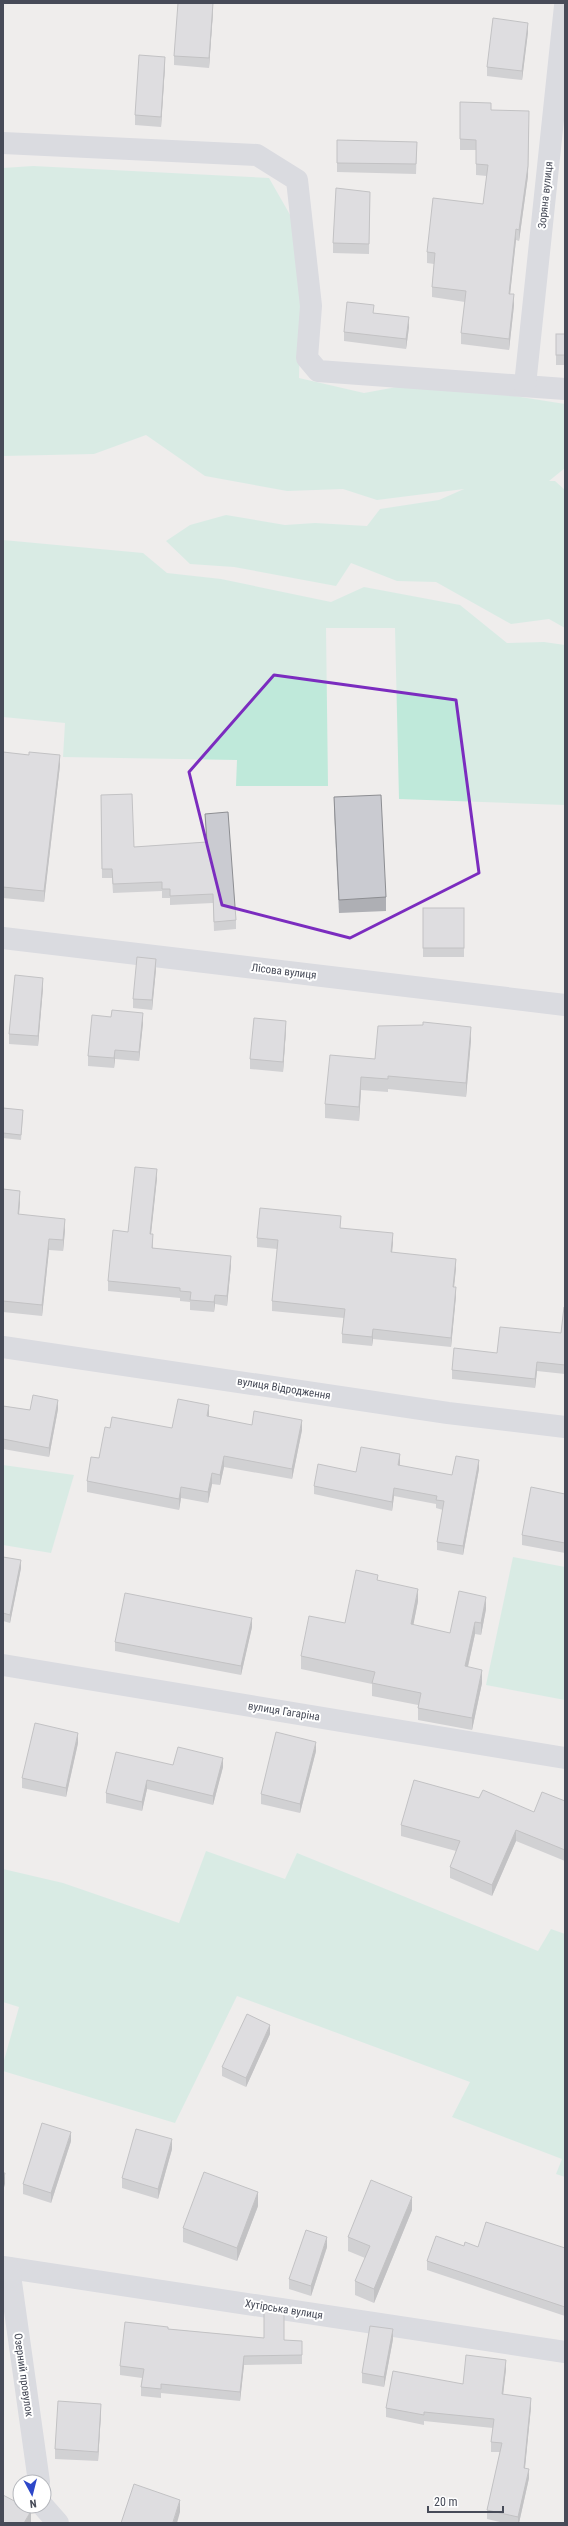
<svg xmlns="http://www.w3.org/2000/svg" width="568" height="2526" viewBox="0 0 568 2526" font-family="'Roboto Condensed',sans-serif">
<rect width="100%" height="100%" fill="#efedec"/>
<g fill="#bfe9da">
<path d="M33,166l236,12 24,42 14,61 -7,52 -1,45 65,15 60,-11 141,22v64l-16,13h6l10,9v138l-16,-9 -38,5 -75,-42 -39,-1 -46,-18 -15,23 -102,-19 -44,-3 -24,-23 24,-16 36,-10 59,10 30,-2 52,3 13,-17 59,-9 25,-11 -87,11 -34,-11 -56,2 -82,-15 -59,-41 -52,19 -91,2v-288z"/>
<path d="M3,540l140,13 24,20 54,6 110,23 33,-15 96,18 47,38 37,-1 21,3v160l-166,-6 -4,-171h-69l2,158h-92l1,-26 -174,-3 2,-34 -62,-6z"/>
<path d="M3,1465l71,10 -23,78 -48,-8z"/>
<path d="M513,1557l52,10v133l-79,-15z"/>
<path d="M206,1851l79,28 12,-26 241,98 13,-22 14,5v243l-9,-3 6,-15 -110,-42 18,-35 -233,-86 -62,127 -172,-52v-7l16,-57 -16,-5v-133l60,14 116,40z"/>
</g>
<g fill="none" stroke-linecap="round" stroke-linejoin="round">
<g stroke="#c1c5d0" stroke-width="22">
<path d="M3,143l254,12 40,25 14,126 -4,52 11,13 247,18"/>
<path d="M525,385l40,-379"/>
<path d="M3,938l562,67"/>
<path d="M3,1347l445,66 117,14"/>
<path d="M3,1665l562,93"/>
<path d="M3,2267l562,85"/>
<path d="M9,2268l30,214"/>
<path d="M43,2506l15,17"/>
</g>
</g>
<g fill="#aeafb4">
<path d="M213,12l-4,56 -35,-3v-9z"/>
<path d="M528,32l-6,48 -35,-4v-9z"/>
<path d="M165,66l-4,61 -26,-2v-10z"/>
<path d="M460,102l31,8 37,66 -9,65 -3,-1 -6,54 4,11 -5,45 -48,-6v-11l4,-31 -33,-5v-10l2,-23 -7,-1v-11l56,-48 4,-28 -11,-1v-25h-16z"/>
<path d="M417,142l-1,32 -79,-2v-9z"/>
<path d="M370,192l-1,62 -36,-1v-10z"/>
<path d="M374,313l35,14 -3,22 -62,-8v-9z"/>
<rect x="556" y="334" width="9" height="31"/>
<path d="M3,752l57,13 -16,137 -41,-4z"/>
<path d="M101,795l33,52 73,-5 -2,-28 31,106v9l-22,2 -1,-28 -43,2v-7h-8v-7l-49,2 -1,-15h-10z"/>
<path d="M334,797l52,100v14l-47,2 -5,-102z"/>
<rect x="423" y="908" width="41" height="49"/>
<path d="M156,969l-4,41 -19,-2v-9z"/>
<path d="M43,988l-5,58 -29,-2v-10z"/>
<path d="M143,1023l-4,38 -24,-2 -1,9 -26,-2v-10z"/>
<path d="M286,1030l-3,42 -33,-3v-10z"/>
<path d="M471,1040l-5,57 -78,-8v3l-27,-2 -2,31 -34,-3v-14l50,-45z"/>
<path d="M3,1108l20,7 -2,25 -18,-2z"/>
<path d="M157,1178l-6,56 2,10v4l78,17 -4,41 -12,-2 -1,8 -24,-2v-8l-10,-1v-3l-72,-7v-10l20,-49z"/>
<path d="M3,1189l17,13 -1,13 46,15 -2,21 -14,-1 -7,66 -39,-4z"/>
<path d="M341,1228l52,14 -1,11 64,15 -2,19 2,9 -5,51 -78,-8 -1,7 -30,-3v-9l2,-16 -72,-7v-10l5,-52 -20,-2v-9z"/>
<path d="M565,1308v66l-28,-3 -2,17 -83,-9v-9l45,-17 64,-20z"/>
<path d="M3,1406l27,4 28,-1 -9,48 -46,-8z"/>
<path d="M209,1415v2l43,8 50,5 -10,49 -68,-12 -4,18 -8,-1 -4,19 -27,-5 -2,12 -92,-18v-11l12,-23 11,-30h62z"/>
<path d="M400,1463v3l52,9 27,-6 -16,86 -26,-5v-8l6,-32 -7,-2v-4l-42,-8 -2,15 -78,-17v-8l42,-14z"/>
<path d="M565,1494v59l-43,-8v-10z"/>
<path d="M3,1557l18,11 -11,55 -7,-2z"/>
<path d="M378,1581l40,20 -5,24 37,8 36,-24 -5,26 -6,-1 -7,33 14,16 -10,47 -54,-10v-15l-46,-9v-12l-71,-15v-13l44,-33z"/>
<path d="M252,1627l-11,48 -126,-24v-9z"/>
<path d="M78,1743l-12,54 -44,-9v-10z"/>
<path d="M316,1751l-16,62 -39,-9v-10z"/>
<path d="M173,1765l50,2 -10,38 -66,-16 -5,22 -36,-8v-10z"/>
<path d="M565,1801v60l-49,-20 -24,55 -42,-18v-11l6,-16 -55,-15v-11l133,-13z"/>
<path d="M270,2034l-24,53 -24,-11v-9z"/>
<path d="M71,2141l-20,62 -28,-9v-10z"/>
<path d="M172,2149l-14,50 -36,-11v-10z"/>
<path d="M258,2206l-21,55 -54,-19v-14z"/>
<path d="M412,2210l-38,93 -19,-8v-14l10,-23 -17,-7v-14z"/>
<path d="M464,2246l14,1 87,1v68l-138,-46v-9z"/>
<path d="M327,2247l-16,49 -22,-7v-10z"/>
<path d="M168,2329l116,11 18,11v13l-58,1 -4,36 -79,-8v5l-20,-2v-9l1,-9 -22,-3v-9z"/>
<path d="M393,2339l-9,48 -22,-4v-10z"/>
<path d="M506,2369l-3,25 28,13 -6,61 4,10 -10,45h-15l-17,-4v-9l13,-58h-9v-10l2,-14 -69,-7v4l-38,-8v-9l77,-24z"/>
<path d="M101,2413l-3,48 -43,-2v-10z"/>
</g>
<g fill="#8d8e92">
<path d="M213,3v9l-4,56v-10z"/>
<path d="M528,23v9l-6,48v-9z"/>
<path d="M165,57v9l-4,61v-10z"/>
<path d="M529,122l-1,54 -9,65v-11z"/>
<path d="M516,229v11l-7,64v-10z"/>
<path d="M514,294v11l-5,45v-11z"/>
<path d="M409,317v10l-3,22v-10z"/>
<path d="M60,755v10l-16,137v-11z"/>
<path d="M156,959v10l-4,41v-10z"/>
<path d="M43,978v10l-5,58v-10z"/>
<path d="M143,1013v10l-4,38v-9z"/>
<path d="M286,1021v9l-3,42v-10z"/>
<path d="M471,1027v13l-5,57v-14z"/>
<path d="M115,1050v9l-1,9v-10z"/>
<path d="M361,1077v13l-2,31v-14z"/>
<path d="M157,1169v9l-7,65v-9z"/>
<path d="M20,1191v11l-2,23v-11z"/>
<path d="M65,1219v11l-2,21v-11z"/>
<path d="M393,1233v9l-2,20v-10z"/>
<path d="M49,1239v11l-7,66v-11z"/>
<path d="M231,1256v9l-4,41v-10z"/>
<path d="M456,1259v9l-3,28v-9z"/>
<path d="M456,1287v9l-5,51v-9z"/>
<path d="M215,1295v9l-1,8v-10z"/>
<path d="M373,1329v10l-1,7v-9z"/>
<path d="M537,1362v9l-2,17v-9z"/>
<path d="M58,1400v9l-9,48v-9z"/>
<path d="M209,1405v10l-2,12v-11z"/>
<path d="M302,1420v10l-10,49v-10z"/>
<path d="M400,1454v9l-2,11v-9z"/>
<path d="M224,1456v11l-4,18v-10z"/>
<path d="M479,1460v9l-16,86v-9z"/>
<path d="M212,1473v11l-4,19v-11z"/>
<path d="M181,1487v11l-2,12v-11z"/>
<path d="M394,1488v8l-2,15v-9z"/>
<path d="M21,1560v8l-11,55v-8z"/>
<path d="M418,1589v12l-7,36v-13z"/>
<path d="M486,1597v12l-5,26v-12z"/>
<path d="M252,1618v9l-11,48v-9z"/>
<path d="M475,1622v12l-10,45v-13z"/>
<path d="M482,1670v13l-10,47v-12z"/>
<path d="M78,1733v10l-12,54v-9z"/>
<path d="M316,1742v9l-16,62v-9z"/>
<path d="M223,1758v9l-10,38v-9z"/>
<path d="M147,1780v9l-5,22v-9z"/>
<path d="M516,1830v11l-24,55v-11z"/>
<path d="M270,2025v9l-24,53v-9z"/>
<path d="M71,2132v9l-20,62v-10z"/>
<path d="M172,2139v10l-14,50v-10z"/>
<path d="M5,2173v11l-2,7v-10z"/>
<path d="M258,2192v14l-21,55v-13z"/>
<path d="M412,2197v13l-38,93v-14z"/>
<path d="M327,2237v10l-16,49v-10z"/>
<path d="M393,2329v10l-9,48v-10z"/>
<path d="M244,2356v9l-4,36v-9z"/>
<path d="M506,2360v9l-4,35v-10z"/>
<path d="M531,2398v9l-7,70v-9z"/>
<path d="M101,2404v9l-3,48v-9z"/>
<path d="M529,2469v9l-10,45h-1v-6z"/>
<path d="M180,2500v12l-3,11h-4z"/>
<path d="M31,2511v12h-7z"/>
</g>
<g fill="#cacbd1" stroke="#8d8e92">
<path d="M178,3h35l-4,55 -35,-2z"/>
<path d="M493,18l35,5 -6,48 -35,-4z"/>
<path d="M139,55l26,2 -4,60 -26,-2z"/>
<path d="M460,102l31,1v7l38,1 -1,55 -9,64 -3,-1 -7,65h5l-5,45 -48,-6 5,-42 -34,-4 3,-34 -8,-1 6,-54 50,6 5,-39 -12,-1v-24l-16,-1z"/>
<path d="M337,140l80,2 -1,22 -79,-1z"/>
<path d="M336,188l34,4 -1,52 -36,-1z"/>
<path d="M347,302l27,3 -1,8 36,4 -3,22 -62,-7z"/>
<rect x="556" y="334" width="9" height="21"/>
<path d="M3,752l26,3v-3l31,3 -16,136 -41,-4z"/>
<path d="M132,794l2,53 73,-5 -2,-28 23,-2 8,108 -22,2 -1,-28 -43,2v-7h-8v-7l-49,2 -1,-15h-10l-1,-74z"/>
<path d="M381,795l5,102 -47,3 -5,-103z"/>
<rect x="423" y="908" width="41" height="40"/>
<path d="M137,957l19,2 -4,41 -19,-1z"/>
<path d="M15,975l28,3 -5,58 -29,-2z"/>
<path d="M112,1010l31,3 -4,39 -24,-2 -1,8 -26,-2 4,-41 19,2z"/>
<path d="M254,1018l32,3 -3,41 -33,-3z"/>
<path d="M423,1022l48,5 -5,56 -78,-7v3l-27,-2 -2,30 -34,-3 5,-49 45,4 3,-33 45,-1z"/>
<path d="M3,1108l20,2 -2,25 -18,-2z"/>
<path d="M135,1167l22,2 -7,65h3l-1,14 79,8 -4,40 -12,-1 -1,7 -24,-2 1,-8 -11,-1v-3l-72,-7 5,-51 15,2z"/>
<path d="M3,1189l17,2 -2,23 47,5 -2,21 -14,-1 -7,66 -39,-4z"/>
<path d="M260,1208l81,8 -1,12 53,5 -2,19 65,7 -3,28h3l-5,51 -78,-9 -1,8 -30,-3 3,-25 -73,-8 6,-61 -21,-2z"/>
<path d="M564,1307l1,1v57l-28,-3 -2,17 -83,-9 2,-22 43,5 3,-26 61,6z"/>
<path d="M33,1395l25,5 -9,48 -46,-9v-33l27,4z"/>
<path d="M178,1399l31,6 -2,11 45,9 2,-14 48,9 -10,49 -68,-13 -4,19 -8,-2 -4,19 -27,-5 -2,12 -92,-18 4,-24 8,1 6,-31 5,1 2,-11 60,11z"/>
<path d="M361,1447l39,7 -2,11 54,10 4,-19 23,4 -16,86 -26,-4 7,-41 -8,-1 1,-4 -43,-8 -2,14 -78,-16 4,-22 38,8z"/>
<path d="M531,1487l34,7v49l-43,-8z"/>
<path d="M3,1557l18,3 -11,55 -7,-2z"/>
<path d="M356,1570l22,5 -1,5 41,9 -7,35 39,9 9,-42 27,6 -5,26 -6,-1 -10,44 17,4 -10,48 -54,-10 3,-15 -49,-10 3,-11 -74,-16 8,-40 36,7z"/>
<path d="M125,1593l127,25 -11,48 -126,-24z"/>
<path d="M35,1723l43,10 -12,55 -44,-10z"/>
<path d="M276,1732l40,10 -16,62 -39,-10z"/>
<path d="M178,1747l45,11 -10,38 -66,-16 -5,22 -36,-9 10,-41 57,13z"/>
<path d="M414,1780l65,18 4,-8 51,22 8,-20 23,9v49l-49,-20 -24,55 -42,-18 10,-26 -59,-16z"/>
<path d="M247,2014l23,11 -24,53 -24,-11z"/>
<path d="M42,2123l29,9 -20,61 -28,-9z"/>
<path d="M136,2129l36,10 -14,50 -36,-11z"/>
<path d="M204,2172l54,20 -21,56 -54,-20z"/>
<path d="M3,2173h2l-2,8z"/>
<path d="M371,2180l41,17 -38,92 -19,-8 15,-35 -22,-9z"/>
<path d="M486,2222l79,26v59l-138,-46 9,-25 28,10 1,-4 13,5z"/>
<path d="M306,2230l21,7 -16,49 -22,-7z"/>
<path d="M264,2311l20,2v27l18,1v14l-58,1 -4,36 -79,-8v5l-20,-2 3,-18 -24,-3 5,-44 43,5v2l96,9z"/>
<path d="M370,2326l23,3 -9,48 -22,-4z"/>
<path d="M466,2355l40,5 -4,34 29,4 -7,70 5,1 -11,48 -31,-7 15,-67 -11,-1 3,-23 -70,-7v3l-38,-7 7,-37 70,13z"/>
<path d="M58,2401l43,3 -3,48 -43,-3z"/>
<path d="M134,2484l46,16 -7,22 3,1h-55z"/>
<path d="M3,2495l17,9v2h3l8,5 -7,12h-21z"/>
</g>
<path d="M0 0H568V2526H0ZM274,675l182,25 23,173 -129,65 -128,-33 -33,-133z" fill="#efedec" fill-opacity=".55" fill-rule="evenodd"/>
<path fill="none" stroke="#7b2cbf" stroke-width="3" stroke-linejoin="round" d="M274,675l182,25 23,173 -129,65 -128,-33 -33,-133z"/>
<g text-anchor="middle" stroke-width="4" stroke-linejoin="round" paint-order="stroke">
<g font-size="11" fill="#474b58" stroke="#fff">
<text transform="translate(545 195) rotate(-84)" y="4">Зоряна вулиця</text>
<text transform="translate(284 971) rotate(7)" y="4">Лісова вулиця</text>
<text transform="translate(284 1388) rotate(9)" y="4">вулиця Відродження</text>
<text transform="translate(284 1711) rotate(9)" y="4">вулиця Гагаріна</text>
<text transform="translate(284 2309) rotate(9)" y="4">Хутірська вулиця</text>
<text transform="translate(24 2375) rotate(82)" y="4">Озерний провулок</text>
</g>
</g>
<rect width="568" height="2526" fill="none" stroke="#474b58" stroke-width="8"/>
<g transform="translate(32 2494) rotate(173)"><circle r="19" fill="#ffffff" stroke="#b5b7bc"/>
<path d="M0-3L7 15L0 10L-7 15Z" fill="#2d47c9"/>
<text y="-6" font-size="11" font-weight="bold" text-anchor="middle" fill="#474b58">N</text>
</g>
<path d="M428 2506v6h75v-6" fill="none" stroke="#474b58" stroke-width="2"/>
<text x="434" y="2506" font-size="12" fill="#474b58" stroke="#ffffff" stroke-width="3" paint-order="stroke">20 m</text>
</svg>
